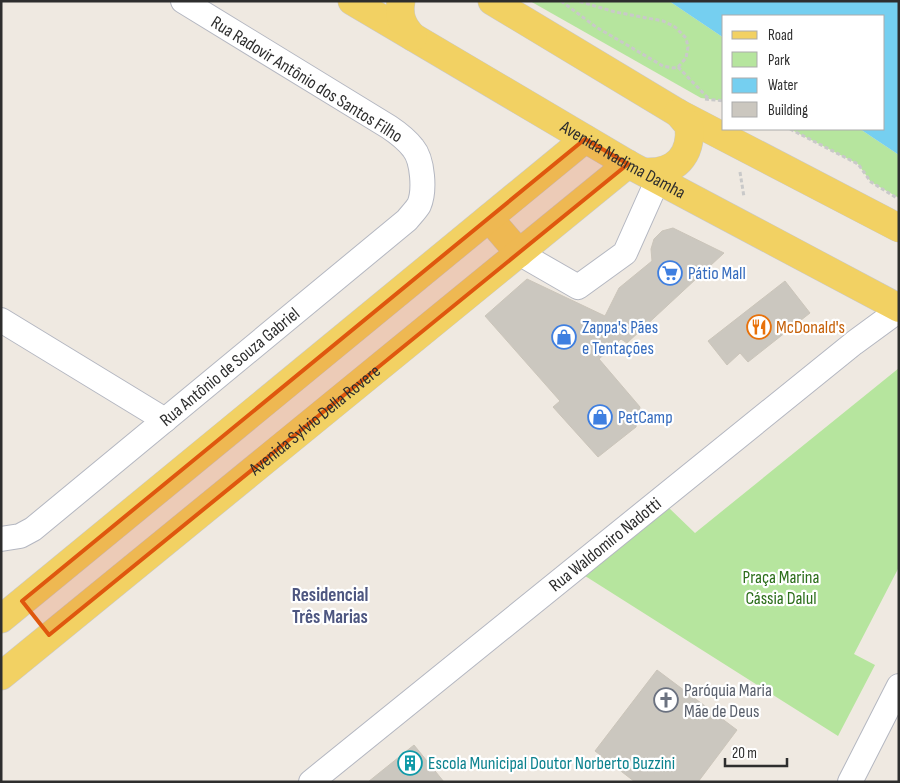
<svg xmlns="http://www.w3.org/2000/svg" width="900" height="783" viewBox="0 0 900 783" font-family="'Sofia Sans Condensed',sans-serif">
<rect width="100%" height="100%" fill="#efe9e1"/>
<g fill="#b6e59e">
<path d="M530,1h139l55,37v63l-23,-3z"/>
<path d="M790,129h70l39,26v43l-28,-16 -13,-18z"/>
<path d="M899,368v199l-45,87 21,11 -37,71 -256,-162 86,-67 27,26z"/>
</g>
<path fill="#75cff0" d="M669,1h230v154l-39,-26h24v-113h-160v22z"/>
<g fill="#cbc7bf" stroke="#cbc5ba">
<path d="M673,228l51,25 -97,90 -6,-4 -22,20 41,48 -4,20 -38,30 -45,-50 7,-6 -75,-85 42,-37 78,37 14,-28 33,-27 -1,-12 3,-10 8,-8z"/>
<path d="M785,281l25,32 -62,49 -8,-9 -13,12 -19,-24z"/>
<path d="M657,670l80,60 -39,52h-63l-40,-31z"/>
<path d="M414,745l30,37h-76z"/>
</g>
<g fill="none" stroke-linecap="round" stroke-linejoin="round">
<g stroke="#b4b7c1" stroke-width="26">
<g id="minor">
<path d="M519,253l59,34 47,-34 33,-74"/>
<path d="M1,320l164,100"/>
<path id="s1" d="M1,539l19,-3 13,-7 374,-309c3,-4 9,-10 12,-15 6,-14 4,-45 -6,-57 -7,-9 -15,-15 -24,-21l-206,-126"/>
<path id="s2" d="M311,782l543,-439 45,-33"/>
<path d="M850,782l49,-96"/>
</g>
</g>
<g stroke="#c9c9c9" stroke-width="29">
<g id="major">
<path id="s3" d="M352,1l276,163 271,144"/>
<path d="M401,1c-3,15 2,26 12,36"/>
<path d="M492,1l186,112 221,115"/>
<path d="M646,172c29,1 46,-16 43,-46l-11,-13"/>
<path d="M489,218l30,35"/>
<path d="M1,619l584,-480"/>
<path id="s4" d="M1,676l627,-512"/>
</g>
</g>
<g stroke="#c9c9c9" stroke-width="3" stroke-dasharray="4 2.5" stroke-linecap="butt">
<path d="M561,1l35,26 67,39 10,2 5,-1 8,-9 2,-11 -2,-9 -11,-11 -12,-6 -48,-9 -37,-11"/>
<path d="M678,67l31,32"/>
<path d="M705,99l19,2"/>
<path d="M790,129l68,35 13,18 26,16"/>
<path d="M740,172l4,25"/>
</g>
<use href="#minor" stroke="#fff" stroke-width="24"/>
<use href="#major" stroke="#f2d163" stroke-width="28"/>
</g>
<path fill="#df570e" fill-opacity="0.2" stroke="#df570e" stroke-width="4" stroke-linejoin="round" d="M585,139l43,25 -579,471 -27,-34z"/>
<defs>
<g id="supermarket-ring" transform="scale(1.25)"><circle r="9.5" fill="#fff" stroke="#3f7fe0" stroke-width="1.5"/><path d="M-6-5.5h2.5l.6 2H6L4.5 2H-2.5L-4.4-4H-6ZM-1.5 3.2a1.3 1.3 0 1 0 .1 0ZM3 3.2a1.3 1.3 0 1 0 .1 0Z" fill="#3f7fe0"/></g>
<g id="restaurant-ring" transform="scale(1.25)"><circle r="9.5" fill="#fff" stroke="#e8710a" stroke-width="1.5"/><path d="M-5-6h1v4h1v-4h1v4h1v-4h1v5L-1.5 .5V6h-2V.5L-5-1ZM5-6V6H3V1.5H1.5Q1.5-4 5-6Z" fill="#e8710a"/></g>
<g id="shop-ring" transform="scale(1.25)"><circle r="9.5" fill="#fff" stroke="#3f7fe0" stroke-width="1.5"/><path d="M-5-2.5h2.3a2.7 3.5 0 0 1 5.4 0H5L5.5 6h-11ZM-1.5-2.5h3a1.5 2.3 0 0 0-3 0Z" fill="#3f7fe0"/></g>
<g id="church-ring" transform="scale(1.25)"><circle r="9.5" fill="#fff" stroke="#6b7280" stroke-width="1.5"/><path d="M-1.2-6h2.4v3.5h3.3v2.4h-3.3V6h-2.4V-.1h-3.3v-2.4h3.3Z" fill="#6b7280"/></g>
<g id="building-ring" transform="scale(1.25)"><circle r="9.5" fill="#fff" stroke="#0f9aa8" stroke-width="1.5"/><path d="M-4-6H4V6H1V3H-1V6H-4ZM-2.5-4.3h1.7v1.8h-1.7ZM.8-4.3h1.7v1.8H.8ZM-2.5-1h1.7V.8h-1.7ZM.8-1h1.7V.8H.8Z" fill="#0f9aa8"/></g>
</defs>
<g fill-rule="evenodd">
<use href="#supermarket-ring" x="670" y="273"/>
<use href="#restaurant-ring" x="759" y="327"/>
<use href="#shop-ring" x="564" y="337"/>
<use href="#shop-ring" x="600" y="417"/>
<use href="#church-ring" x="666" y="700"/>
<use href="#building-ring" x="410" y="763"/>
</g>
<g text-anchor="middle" stroke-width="4.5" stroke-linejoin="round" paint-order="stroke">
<g font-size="18" fill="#2e2e2e" stroke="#fff">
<text transform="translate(307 79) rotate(32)" y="6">Rua Radovir Antônio dos Santos Filho</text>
<text dy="6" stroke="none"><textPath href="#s3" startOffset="314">Avenida Nadima Damha</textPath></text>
<text dy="6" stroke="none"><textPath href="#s1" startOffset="289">Rua Antônio de Souza Gabriel</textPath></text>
<text dy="6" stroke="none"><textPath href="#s4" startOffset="405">Avenida Sylvio Della Rovere</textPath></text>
<text dy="6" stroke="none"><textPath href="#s2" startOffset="378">Rua Waldomiro Nadotti</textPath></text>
</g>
<g font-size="18" fill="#366cbe" stroke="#fff" text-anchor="start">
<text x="688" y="279">Pátio Mall</text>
<text x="582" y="333">Zappa's Pães<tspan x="582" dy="21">e Tentações</tspan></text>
<text x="618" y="423">PetCamp</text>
</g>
<g font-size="18" fill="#c56008" stroke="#fff" text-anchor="start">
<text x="776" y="333">McDonald's</text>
</g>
<g font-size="18" fill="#2c6e1b" stroke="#fff">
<text x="781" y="583">Praça Marina<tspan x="781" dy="21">Cássia Dalul</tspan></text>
</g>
<g font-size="18" fill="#5b616d" stroke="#fff" text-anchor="start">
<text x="684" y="696">Paróquia Maria<tspan x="684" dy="21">Mãe de Deus</tspan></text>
</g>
<g font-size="18" fill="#0d838f" stroke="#fff" text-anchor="start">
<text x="428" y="769">Escola Municipal Doutor Norberto Buzzini</text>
</g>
<g font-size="19" font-weight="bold" fill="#4d5680" stroke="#fff">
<text x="330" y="601">Residencial<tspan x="330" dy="22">Três Marias</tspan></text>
</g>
</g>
<rect width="900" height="783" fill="none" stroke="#2e2e2e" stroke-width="5"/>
<rect x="722" y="15" width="162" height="115" fill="#ffffff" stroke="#ababab"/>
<rect x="732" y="31" width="25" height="8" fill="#f2d163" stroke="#ababab"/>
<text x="768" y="40" font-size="15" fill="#2e2e2e">Road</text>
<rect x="732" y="52" width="25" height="15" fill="#b6e59e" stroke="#ababab"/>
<text x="768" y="65" font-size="15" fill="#2e2e2e">Park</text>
<rect x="732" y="78" width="25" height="15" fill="#75cff0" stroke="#ababab"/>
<text x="768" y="90" font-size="15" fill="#2e2e2e">Water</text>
<rect x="732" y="102" width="25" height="15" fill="#cbc7bf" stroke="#ababab"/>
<text x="768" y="115" font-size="15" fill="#2e2e2e">Building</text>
<path d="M725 758v8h62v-8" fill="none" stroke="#2e2e2e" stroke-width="2.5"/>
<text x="732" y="758" font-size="15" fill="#2e2e2e" stroke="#ffffff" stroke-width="4" paint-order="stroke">20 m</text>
</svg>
